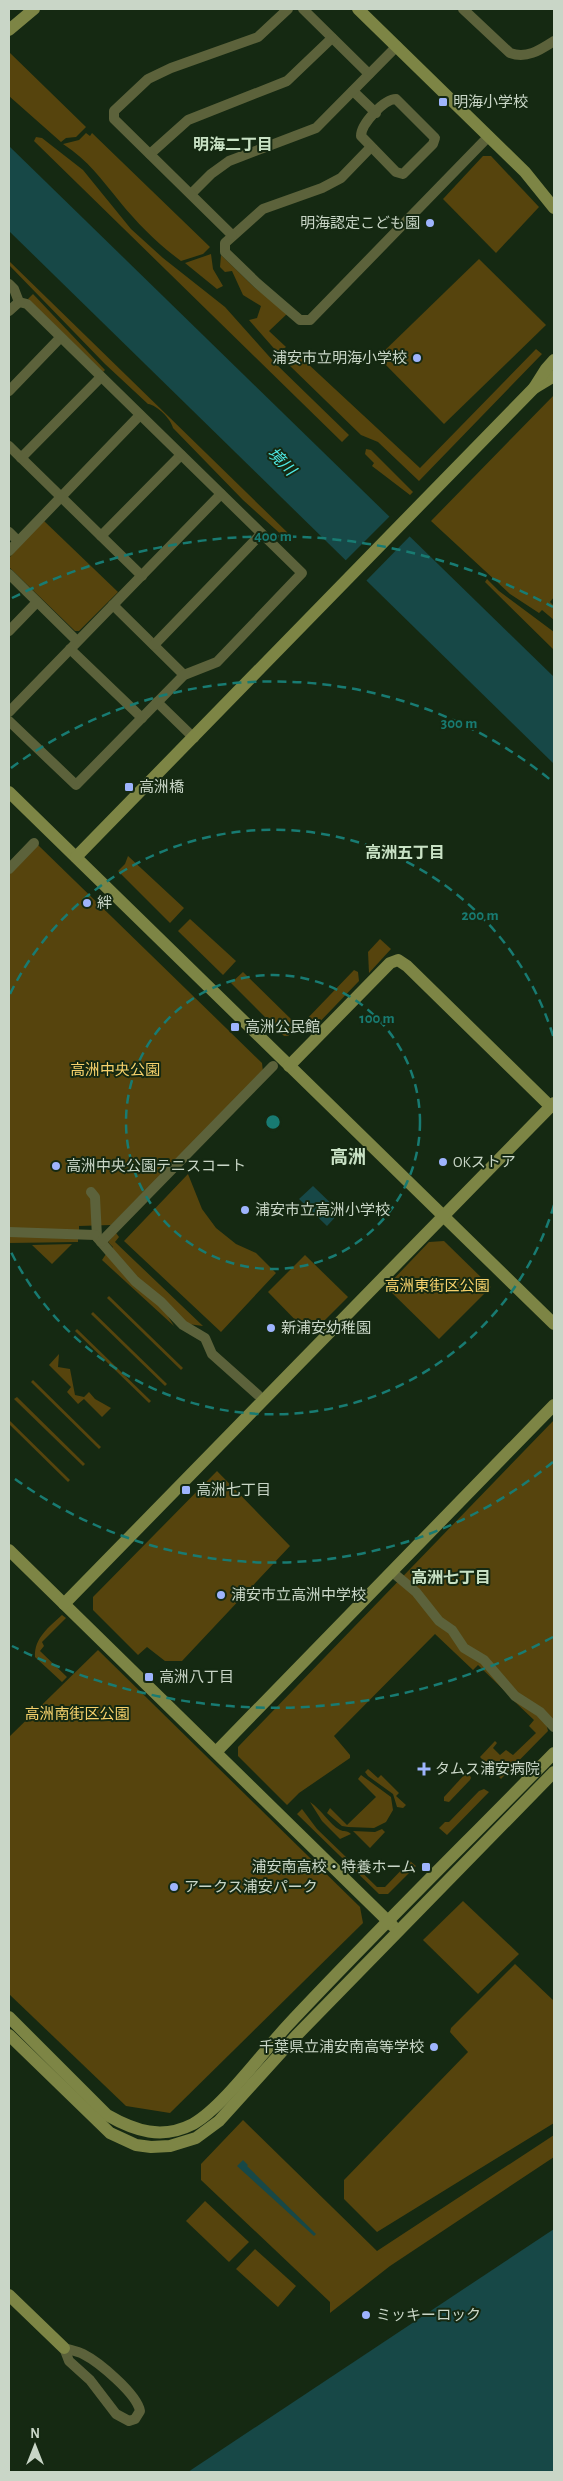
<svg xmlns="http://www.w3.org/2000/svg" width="563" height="2481" viewBox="0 0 563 2481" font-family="'Alegreya Sans','Noto Sans JP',sans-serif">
<rect width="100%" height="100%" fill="#152912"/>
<g fill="#56440d">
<path d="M9,52l77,75 -10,10 -10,1 -5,4 -52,-46z"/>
<path d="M86,133l4,3 2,-3 118,114 -7,7 -22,7c-23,-17 -43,-37 -61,-59 -18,-22 -32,-42 -57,-58l16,-4z"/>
<path d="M36,137l6,1 41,32 48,59 32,29 62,49 50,56 74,72 -7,7 -308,-301z"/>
<path d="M483,156h8l48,51 -43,46 -53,-54z"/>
<path d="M211,254l2,15 10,17 -6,3 -32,-26z"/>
<path d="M221,255l33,32 34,26 -19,18 17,16 -8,6 -29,-33 8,-2 4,-12 -18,-11 -11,-24 -7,1 -5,-5z"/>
<path d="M479,259l67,66 -102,99 -66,-67z"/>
<path d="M9,261l280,273 -4,4 -42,-38 -70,-72c-2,-9 -16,-23 -25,-24l-43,-40 -96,-99z"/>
<path d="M33,294l72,76 -2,2 -75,-73z"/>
<path d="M536,349l6,5 -123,127 -41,-39 -17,-7 -74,-72 -1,-4 7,-9 127,118z"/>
<path d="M554,395v202l-4,5 4,4v14l-12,-10 -3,3 -29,-19 -79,-73z"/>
<path d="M366,449l5,1 42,42 -3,3 -38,-29 2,-3 -9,-9z"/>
<path d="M43,520l75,72 -39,39h-4l-66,-64v-9z"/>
<path d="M487,579l12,12 55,41v18l-69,-68z"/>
<path d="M38,845l224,218 1,9 -152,153 -32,1v5l-70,-2v-354z"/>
<path d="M128,856l56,52 -14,15 -52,-52 7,-7z"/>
<path d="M190,919l46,42 -13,14 -45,-44z"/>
<path d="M380,939l11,10 -22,24 -1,-21z"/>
<path d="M354,970l4,2 1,9 -48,50 -5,-4 -2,3 -9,-1 -7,7h-4l-53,-53 12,-11 51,50h10z"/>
<path d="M188,1174l14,35 14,19 20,16 20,9 20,20 -55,59 -97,-91z"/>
<path d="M116,1233l3,4 -4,5 88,84 -15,-2 -43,-38 -34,-36 2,-3 -5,-5z"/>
<path d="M9,1235l69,2v5l-69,1z"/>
<path d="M444,1241l47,46 -52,52 -53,-52 43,-45z"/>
<path d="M72,1244l-20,20 -20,-19z"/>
<path d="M106,1254l58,56 10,16 -72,-66z"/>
<path d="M305,1255l43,42 -38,38 -42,-43z"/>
<path d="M109,1296l74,72 -2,2 -74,-72z"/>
<path d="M93,1312l74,72 -2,2 -74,-72z"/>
<path d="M77,1329l74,72 -2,2 -74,-72z"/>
<path d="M59,1354l-1,13 12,2 5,26 9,2 5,-5 6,7 16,9 -9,9 -18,-18 -6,5 -11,-12 4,-5 -22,-22z"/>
<path d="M33,1380l68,67 -2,2 -68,-67z"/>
<path d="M17,1397l68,67 -2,2 -69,-67z"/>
<path d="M9,1420l61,60 -2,2 -59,-58z"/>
<path d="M554,1420v302l-42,-24 -34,-33 -5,5 -38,-36 -101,102 16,19v3l-51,35 -12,12 -49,-49v-9z"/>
<path d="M217,1471l73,75 -108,115h-17l-18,-14 -9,8 -45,-45v-13z"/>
<path d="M62,1615l4,3 -24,24 2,4 -4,5 27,26 -5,5 -27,-25c-1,-19 14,-30 27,-42z"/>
<path d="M98,1650l262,257 3,16 -193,190 -44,-7 -117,-112v-257z"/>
<path d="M516,1698l30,25 2,8 -47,48 -21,-22 15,-16 2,2 -4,5 7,7 6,-5 7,5 23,-22 -7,-7 5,-6 -20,-19z"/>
<path d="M368,1769l10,9 3,-3 18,18 -3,3 10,9 -3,3 -6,-1 -4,-13 -25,-18 -3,-4z"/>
<path d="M469,1773l2,5 -1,2 -21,22 -5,-1v-4l21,-23z"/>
<path d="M361,1775l30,22 2,13 -7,12 -12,6 -26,-1 -6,-1 -15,-13 3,-5 17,17 29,-28 -18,-18z"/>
<path d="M484,1789l5,3 -42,43 -8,-7 6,-6h4l30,-31z"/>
<path d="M310,1802c12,8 19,22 30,28 4,2 7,0 11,4l-11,5 -18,-18z"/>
<path d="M302,1809l15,20 60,58h8l25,-26 6,5 -28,28h-9l-82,-80z"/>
<path d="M382,1829l3,3 -15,16 -17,-17 22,1z"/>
<path d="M463,1901l56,53 -41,40 -55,-54z"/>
<path d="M515,1964l39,37v122l-177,109 -33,-33v-19l124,-128 -18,-20 1,-4z"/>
<path d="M243,2120l134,131 177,-116v22l-164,109 -60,47v-11l-129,-122v-16z"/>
<path d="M205,2201l44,41 -20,20 -43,-41z"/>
<path d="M255,2249l41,37 -18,21 -42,-38z"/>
</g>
<g fill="#174847">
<path d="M9,146l545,531v87l-545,-533z"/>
<path d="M313,1186l27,26 -13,14 -28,-27z"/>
<path d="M243,2160l5,5 -1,1 69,68 -2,2 -77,-70z"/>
<path d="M554,2229v243h-366z"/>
</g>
<path fill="#152912" d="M392,514l20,20 -47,48 -21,-20z"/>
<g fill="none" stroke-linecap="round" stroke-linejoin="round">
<g stroke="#5c623b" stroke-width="10">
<path d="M303,9l66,65"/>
<path d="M463,9l47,44c17,6 30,-3 44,-12"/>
<path d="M353,91l23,22"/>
<path d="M396,99l39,39 -2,6 -30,30 -7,-2 -35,-36c0,-12 23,-37 35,-37z"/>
<path d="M371,147l-30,31 -19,10 -59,21 -38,34v9l32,31 43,37h10l179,-184"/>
<path d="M150,154l38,-34 99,-39 45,-43"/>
<path d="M191,194l20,-20 18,-13 87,-33 81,-82"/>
<path d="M232,235l-118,-116v-8l34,-32 23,-11 87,-31 30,-28"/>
<path d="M9,284l5,5 5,13"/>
<path d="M9,311l10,-9"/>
<path d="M9,391l51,-53"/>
<path d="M9,446l133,130"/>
<path d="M21,458l80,-81"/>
<path d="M9,532l9,9"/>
<path d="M101,536l80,-81"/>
<path d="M9,551l131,-136"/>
<path d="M9,574l68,67"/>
<path d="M113,605l71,70"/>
<path d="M9,631l28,-29"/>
<path d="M154,645l107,-111"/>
<path d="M70,649l72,69"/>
<path d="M157,702l37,36"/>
<path d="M9,712l212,-218"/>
<path d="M9,721l67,64 108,-110 33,-13 85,-89 -275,-269 -8,-2"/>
<path d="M9,869l25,-26"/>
<path d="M91,1192l4,5 2,40"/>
<path d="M9,1232l86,3 40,46 26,21 22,23 22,13 7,16 46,41"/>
<path d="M101,1242l172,-176"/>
<path d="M397,1576l19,16 23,29 13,9 12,18 20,12 31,36 25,16 14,15"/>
<path d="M64,2348c6,2 13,3 19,6 16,8 54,40 57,57l-5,8 -6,2 -13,-7 -26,-34 -21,-19z"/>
</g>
<g stroke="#7d8545" stroke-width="12">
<path d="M358,9l167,163 29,36"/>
<path d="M9,30l25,-21"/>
<path d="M534,388l20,-12"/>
<path d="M9,792l545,532"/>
<path d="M76,857l458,-469 12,-19 8,-9"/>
<path d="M289,1066l101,-103 8,-3 9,6 144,141"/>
<path d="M9,1550l384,376"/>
<path d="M64,1604l490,-501"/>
<path d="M216,1752l338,-347"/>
<path d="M9,2017l98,98c28,16 55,25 86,9 29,-16 69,-71 94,-98 87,-93 178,-182 267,-273"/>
<path d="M9,2035l101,98 26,12 15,2 19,-1 26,-8 23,-17 77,-85 258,-264"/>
<path d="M9,2295l55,53"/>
</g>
</g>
<g fill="none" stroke="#187b72" stroke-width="2.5" stroke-dasharray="9 6">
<circle cx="273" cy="1122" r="147"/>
<path d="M554 1205A293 293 0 0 1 10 1250M10 994A293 293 0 0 1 554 1039"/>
<path d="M553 1462A440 440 0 0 1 11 1476M11 768A440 440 0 0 1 553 782"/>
<path d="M553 1637A586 586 0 0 1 12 1646M12 598A586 586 0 0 1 553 607"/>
</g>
<g fill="#9eb4fd" stroke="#152912" stroke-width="2">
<rect x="438" y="97" width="10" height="10" rx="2.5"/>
<circle cx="430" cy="223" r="5"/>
<circle cx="417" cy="358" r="5"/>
<rect x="124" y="782" width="10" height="10" rx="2.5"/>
<circle cx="87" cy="903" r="5"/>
<rect x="230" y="1022" width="10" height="10" rx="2.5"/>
<circle cx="443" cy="1162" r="5"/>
<circle cx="56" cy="1166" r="5"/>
<circle cx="245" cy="1210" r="5"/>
<circle cx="271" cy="1328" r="5"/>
<rect x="181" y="1485" width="10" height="10" rx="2.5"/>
<circle cx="221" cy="1595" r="5"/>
<rect x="144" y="1672" width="10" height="10" rx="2.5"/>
<path d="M421.5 1761.5h5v5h5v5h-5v5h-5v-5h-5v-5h5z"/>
<rect x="421" y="1862" width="10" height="10" rx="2.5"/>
<circle cx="174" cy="1887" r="5"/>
<circle cx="434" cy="2047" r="5"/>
<circle cx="366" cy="2315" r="5"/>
</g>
<g text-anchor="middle" stroke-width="4" stroke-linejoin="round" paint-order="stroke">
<g font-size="15" fill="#c9d6c7" stroke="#152912" text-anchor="start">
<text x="453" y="107">明海小学校</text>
<text x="420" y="228" text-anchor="end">明海認定こども園</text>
<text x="407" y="363" text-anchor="end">浦安市立明海小学校</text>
<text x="139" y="792">高洲橋</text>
<text x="97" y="908">絆</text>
<text x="245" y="1032">高洲公民館</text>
<text x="453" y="1167">OKストア</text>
<text x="66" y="1171">高洲中央公園テニスコート</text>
<text x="255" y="1215">浦安市立高洲小学校</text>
<text x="281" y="1333">新浦安幼稚園</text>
<text x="196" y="1495">高洲七丁目</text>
<text x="231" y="1600">浦安市立高洲中学校</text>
<text x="159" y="1682">高洲八丁目</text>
<text x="435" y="1774">タムス浦安病院</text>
<text x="416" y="1872" text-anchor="end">浦安南高校・特養ホーム</text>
<text x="184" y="1892">アークス浦安パーク</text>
<text x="424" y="2052" text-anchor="end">千葉県立浦安南高等学校</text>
<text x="376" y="2320">ミッキーロック</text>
</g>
<g font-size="15" fill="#f7d26c" stroke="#152912">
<text x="115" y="1075">高洲中央公園</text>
<text x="437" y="1291">高洲東街区公園</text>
<text x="77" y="1719">高洲南街区公園</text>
</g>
<g font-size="16" font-weight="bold" fill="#c9e2c5" stroke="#152912">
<text x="233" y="150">明海二丁目</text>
<text x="405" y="858">高洲五丁目</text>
<text x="451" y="1583">高洲七丁目</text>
</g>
<g font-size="16" font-style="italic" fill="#4de9e5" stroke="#152912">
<text transform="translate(282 461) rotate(45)" y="6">境川</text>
</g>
<g font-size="18" font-weight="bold" fill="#c9e2c5" stroke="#152912">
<text x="348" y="1163">高洲</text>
</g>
</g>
<circle cx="273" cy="1122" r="8" fill="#187b72" stroke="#152912" stroke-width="2.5"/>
<g font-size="15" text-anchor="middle" font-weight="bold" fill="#187b72" stroke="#152912" stroke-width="4" stroke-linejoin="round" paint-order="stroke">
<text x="273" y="541">400 m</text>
<text x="459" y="728">300 m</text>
<text x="480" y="920">200 m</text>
<text x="377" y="1023">100 m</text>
</g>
<rect width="563" height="2481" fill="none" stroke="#c9d6c7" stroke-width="20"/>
<g transform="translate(35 2446)" stroke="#152912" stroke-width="4" paint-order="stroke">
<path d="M0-4L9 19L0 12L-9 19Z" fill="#c9d6c7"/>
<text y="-8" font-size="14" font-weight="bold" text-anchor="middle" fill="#c9d6c7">N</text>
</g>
</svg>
